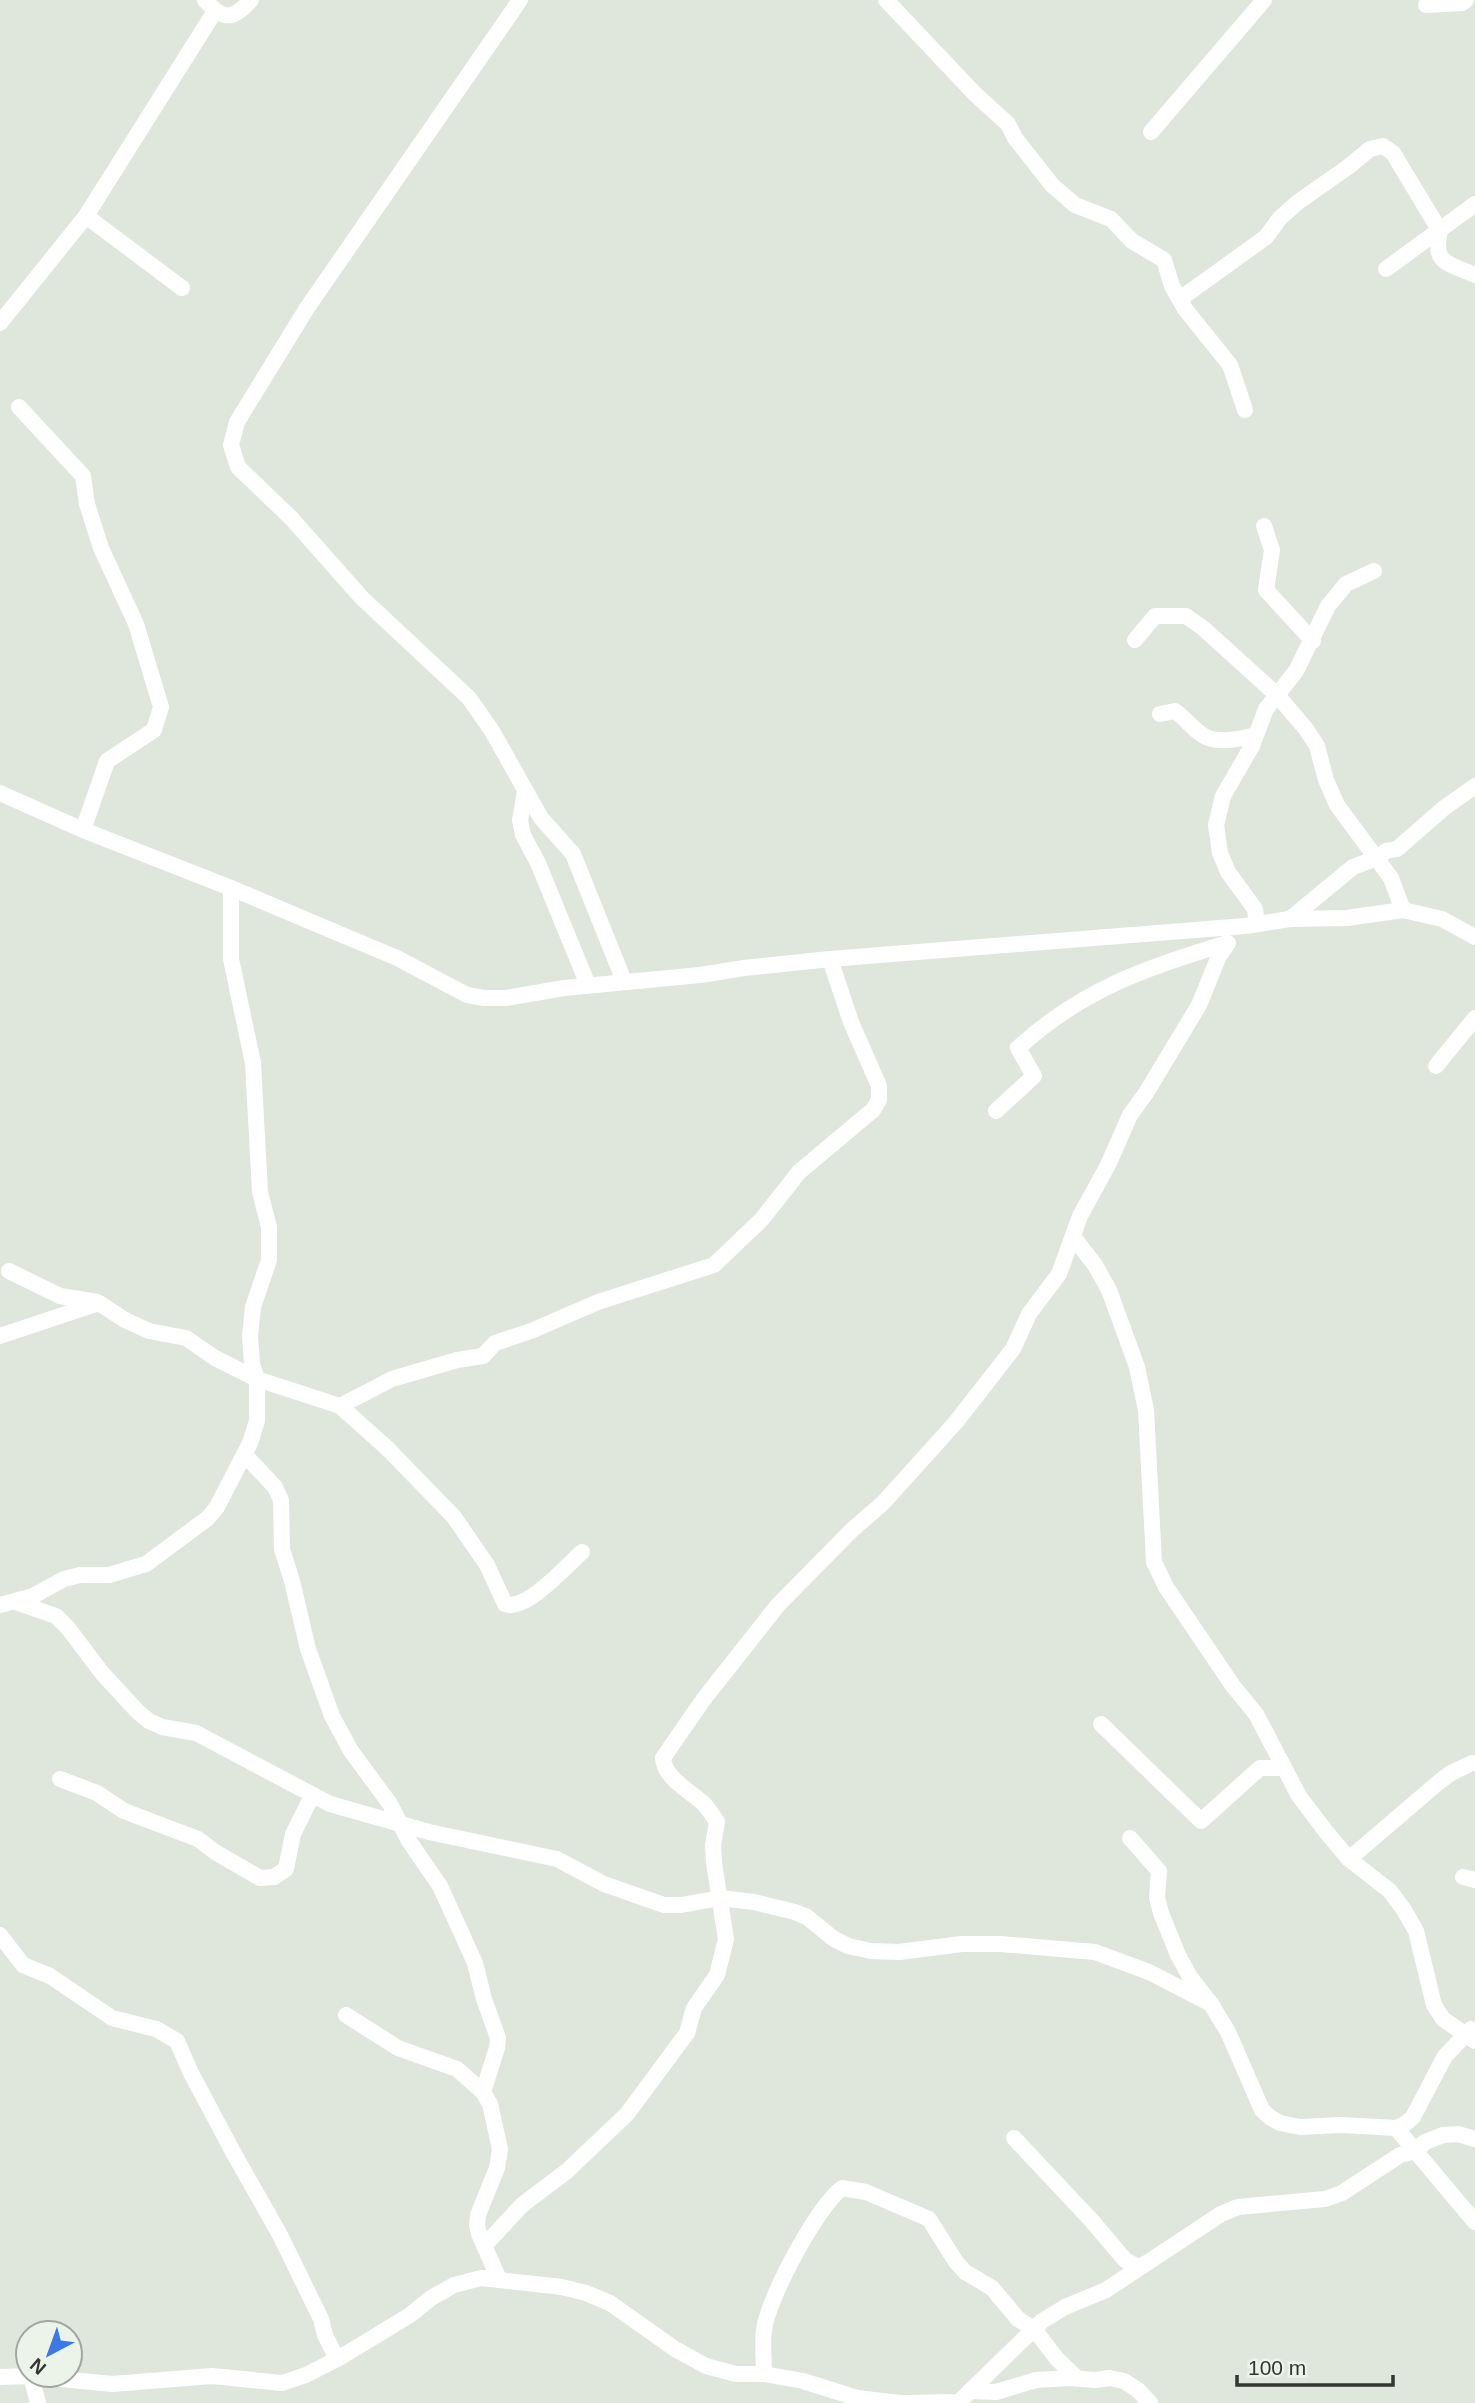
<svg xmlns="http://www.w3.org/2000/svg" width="1475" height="2403" viewBox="0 0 1475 2403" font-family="Arial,sans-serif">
<rect width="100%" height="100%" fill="#dfe6db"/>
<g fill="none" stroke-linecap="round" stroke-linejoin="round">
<g stroke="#fff" stroke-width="16">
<path d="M205,0c18,21 28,20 46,0"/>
<path d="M520,0l-213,308 -70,114 -6,23 7,22 54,52 70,79 107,100 23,33 49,87 32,36 51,127"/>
<path d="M886,0l89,94 33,30 7,14 37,47 23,20 36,14 21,22 32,19 8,26 13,23 45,56 15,45"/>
<path d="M1426,5l36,-2 4,-3"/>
<path d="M1151,132l113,-132"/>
<path d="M86,216l96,72"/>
<path d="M1386,269l89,-65"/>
<path d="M1180,299l86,-62 14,-19 18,-16 50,-35 22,-18 13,-3 10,7 47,78c-8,33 8,32 35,44"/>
<path d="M0,323l86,-107 129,-205"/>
<path d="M19,407l64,69 4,28 14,44 35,76 25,83 -7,23 -47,31 -24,69"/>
<path d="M1264,526l8,24 -6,40 47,51"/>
<path d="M1135,640l20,-24h31l17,12 74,67 29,34 11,17 9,34 11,25 54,73 12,32"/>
<path d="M1160,714l15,-3c10,7 16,16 26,23 14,11 39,5 55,1"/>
<path d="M525,791l-5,29 3,15 15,28 50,122"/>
<path d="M0,793l83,37 148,58 166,70 70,37 17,3h22l58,-10 136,-13 44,-7 86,-9 415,-33 45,-7 57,-1 56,-8 39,9 33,18"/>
<path d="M1290,919l63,-52 24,-9 9,-7 11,-2 47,-41 31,-22"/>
<path d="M1257,924l-2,-15 -27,-37 -8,-19 -4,-28 7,-29 29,-50 14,-37 30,-38 32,-65 18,-22 28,-13"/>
<path d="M1436,1066l39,-48"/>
<path d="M1074,1238l21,27 14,25 28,77 9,43 8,152 12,25 67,99 23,28 43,82 28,37 22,26 41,32 14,19 12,21 18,74 9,14 32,22"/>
<path d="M9,1271l51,25 37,6"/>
<path d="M0,1336l99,-33 26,17 24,11 37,7 29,20 42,21 83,27 47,42 67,69 33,48 18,39c21,8 61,-38 77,-52"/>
<path d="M340,1406l52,-27 65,-19 26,-4 12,-13 36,-12 67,-29 116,-37 48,-46 37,-47 74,-62 6,-10v-14l-28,-64 -21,-63"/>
<path d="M245,1455l30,32 6,13 1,49 10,32 16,68 24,67 19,35 39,53 19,37 31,45 35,77 9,36 14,39 -1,10 -14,44"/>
<path d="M15,1602l41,14 12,12 34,45 36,39 11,9 13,6 34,6 134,71 99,28 128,27 47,25 60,21h17l39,-7 34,4 41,10 12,5 27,22 14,7 23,5 28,1 63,-8h39l94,8 54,20 62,32"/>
<path d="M0,1605l33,-9 31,-17 16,-4h29l37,-11 62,-46 9,-11 33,-64 7,-22v-42l-5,-15 -2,-28 3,-29 16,-47v-33l-9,-35 -7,-129 -22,-104v-71"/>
<path d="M1101,1724l100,97 59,-53h23"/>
<path d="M60,1779l37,14 27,18 74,28 17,13 45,26 14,-1 12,-8 7,-35 19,-38"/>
<path d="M1130,1838l29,33 -2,27 4,15 17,42 12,22 21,27 17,28 34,78 9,8 9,5 20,4 41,-2 55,3 9,-4 8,-7 32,-61 26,-27"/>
<path d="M1349,1859l90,-77 12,-9 21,-10"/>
<path d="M1463,1877l12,3"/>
<path d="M0,1935l23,30 27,11 62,42 44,11 21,12 13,30 43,81 47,83 41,84 4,16 12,24"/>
<path d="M346,2015l52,33 59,21 26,23 7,12 10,45 -3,19 -19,47 -1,10 2,9 20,45"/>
<path d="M1396,2128l79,94"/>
<path d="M1014,2138l78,83 33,39 13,7 9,-4"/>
<path d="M485,2245l37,-40 45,-34 60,-57 60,-81 7,-25 23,-33 9,-36 -12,-76 -1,-18 4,-23c-4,-6 -8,-13 -14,-19 -13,-12 -39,-25 -40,-45l40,-58 75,-95 75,-76 30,-26 73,-81 57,-73 16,-35 30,-40 21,-58 28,-51 22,-50 16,-22 53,-88 20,-49 9,-13c-81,24 -147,47 -210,105l16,28 -38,35"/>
<path d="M764,2374c0,-15 -2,-30 0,-44 4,-32 53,-123 78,-142l24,4 63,27 27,43 9,10 27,16 26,31 16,10 23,30 20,19"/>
<path d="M31,2376l7,27"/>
<path d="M0,2377l31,-1 81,8 100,-8 70,7 24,-8 35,-18 69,-42 21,-17 23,-13 27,-7 81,9 24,6 24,10 65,46 31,17 30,8h28l39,7 54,17 43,5 59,-1 83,-81 23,-14 41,-17 115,-76 17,-7 87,-8 17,-6 58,-38 16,-4 9,-9 18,-7 15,-1 17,5"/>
<path d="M970,2391l26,1 40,-12 34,-2 25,2 15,-2 14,3 14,9 12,13"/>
</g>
</g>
<g transform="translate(49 2354) rotate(221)"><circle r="33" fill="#ecf3e8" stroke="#a2a79f" stroke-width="2"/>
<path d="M0-5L12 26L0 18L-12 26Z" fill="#3c78e7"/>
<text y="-10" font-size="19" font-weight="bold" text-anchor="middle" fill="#343632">N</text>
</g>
<path d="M1237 2375v10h156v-10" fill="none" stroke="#343632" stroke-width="3.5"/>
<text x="1248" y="2375" font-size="21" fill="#343632" stroke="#ecf3e8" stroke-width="5" paint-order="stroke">100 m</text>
</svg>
